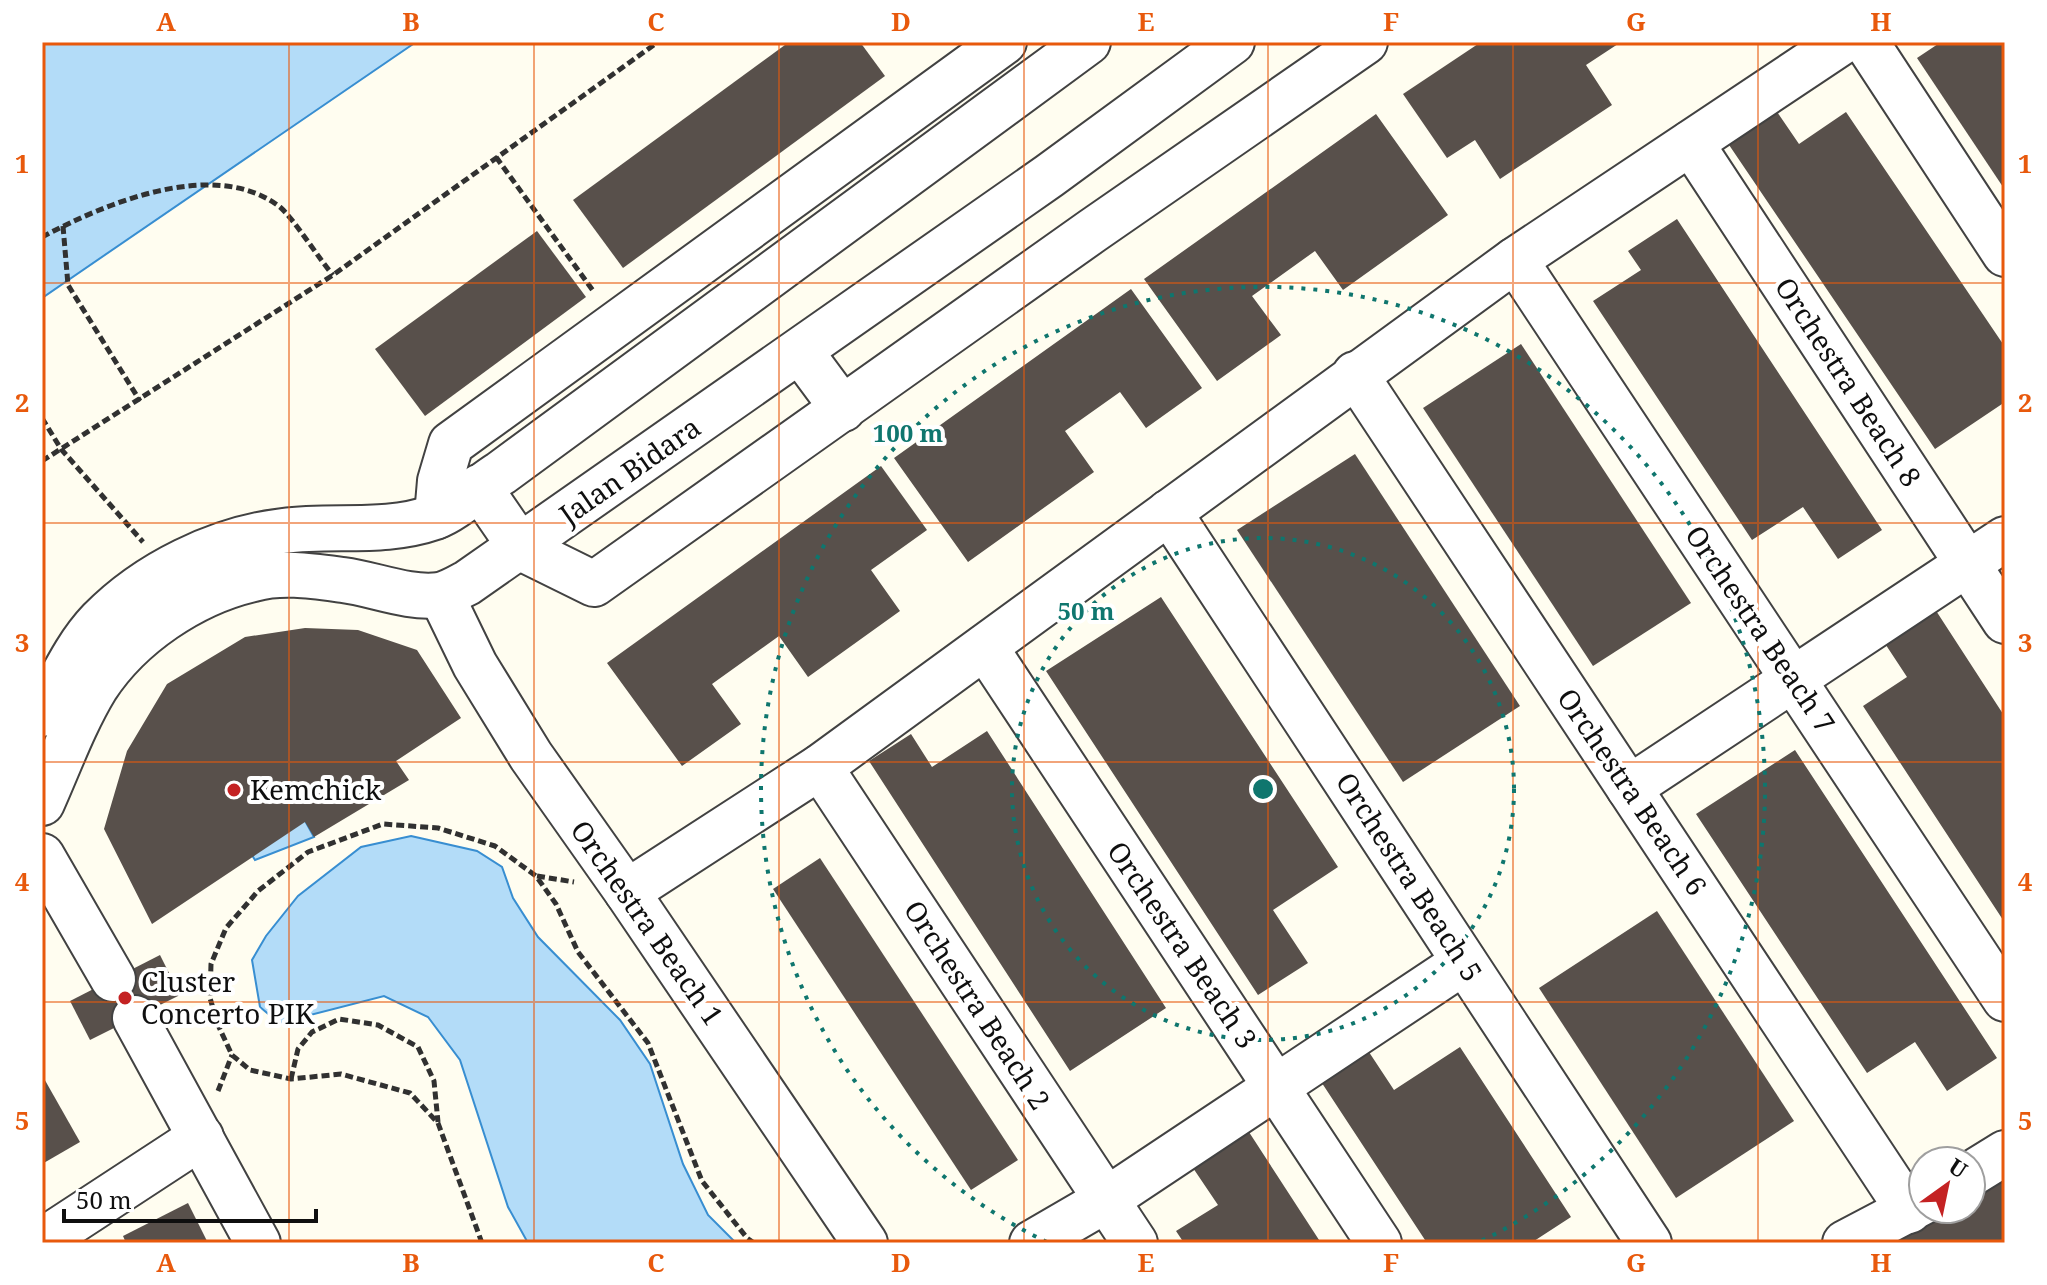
<svg xmlns="http://www.w3.org/2000/svg" width="2047" height="1285" viewBox="0 0 2047 1285" font-family="'Noto Serif',serif">
<rect width="100%" height="100%" fill="#fffdf0"/>
<g fill="#b3dcf8" stroke="#388ed1" stroke-width="2">
<path d="M42,42h374l-374,256z"/>
<path d="M281,777l33,60 -59,23 -29,-47z"/>
<path d="M411,836l66,15 25,16 11,31 25,39 82,83 30,44 33,100 25,51 28,28h-208l-20,-36 -48,-147 -32,-43 -44,-21 -105,27 -19,-16 -8,-47 14,-24 32,-40 63,-49z"/>
</g>
<g fill="#58504b">
<path d="M789,42h71l25,34 -262,192 -50,-68z"/>
<path d="M1481,42h140l-35,23 26,40 -112,74 -25,-39 -28,18 -44,-64z"/>
<path d="M1941,42h64v148l-88,-132z"/>
<path d="M1773,106l26,38 47,-32 159,235v55l-70,47 -210,-310z"/>
<path d="M1376,114l72,101 -105,75 -28,-39 -63,45 29,39 -64,46 -73,-102z"/>
<path d="M1677,219l205,311 -44,29 -35,-52 -51,33 -159,-239 48,-31 -13,-19z"/>
<path d="M537,231l49,66 -161,119 -50,-67z"/>
<path d="M1131,289l71,99 -56,40 -26,-36 -55,39 29,41 -126,90 -74,-104z"/>
<path d="M1521,344l170,259 -98,63 -170,-258z"/>
<path d="M1355,454l165,252 -117,76 -166,-252z"/>
<path d="M881,466l46,64 -56,40 29,41 -92,66 -29,-41 -67,48 29,40 -59,42 -75,-103z"/>
<path d="M1161,597l177,270 -65,43 35,53 -50,32 -212,-324z"/>
<path d="M1931,603l74,114v206l-142,-217 44,-29 -27,-41z"/>
<path d="M305,628l53,2 59,20 44,68 -65,43 13,19 -95,57 -9,-15 -153,102 -48,-95 23,-78 40,-67 78,-47z"/>
<path d="M987,731l179,277 -96,63 -201,-310 42,-27 21,33z"/>
<path d="M1795,750l202,308 -50,33 -32,-49 -48,31 -171,-259z"/>
<path d="M820,858l198,302 -47,30 -198,-301z"/>
<path d="M1657,911l137,210 -118,77 -137,-210z"/>
<path d="M160,955l20,40 -90,45 -20,-39z"/>
<path d="M1363,1043l31,47 66,-43 111,170 -40,26h-104l-111,-169z"/>
<path d="M42,1075l38,67 -38,22z"/>
<path d="M1247,1129l74,114h-137l-8,-12 42,-26 -27,-40z"/>
<path d="M2005,1176v67h-109l55,-34h20v-12z"/>
<path d="M188,1203l20,40h-82l-3,-7z"/>
</g>
<g fill="none" stroke-linecap="round" stroke-linejoin="round">
<g stroke="#424242" stroke-width="48">
<g id="minor">
<path d="M1866,42l139,212"/>
<path d="M1691,143l314,478"/>
<path d="M1515,260l490,739"/>
<path d="M800,351l43,58"/>
<path d="M1355,374l554,837"/>
<path d="M479,487l42,61 73,36 498,-353 273,-189"/>
<path d="M1169,512l480,731"/>
<path d="M437,516l3,-35 11,-37 553,-402"/>
<path d="M441,595l34,70 56,91 96,136 238,351"/>
<path d="M985,647l394,596"/>
<path d="M42,714c18,-31 33,-67 58,-93 47,-48 117,-82 183,-90 52,-7 100,4 152,-14 20,-7 46,-32 66,-44l587,-431"/>
<path d="M820,767l315,476"/>
<path d="M1629,788l376,-249"/>
<path d="M42,803c17,-38 32,-80 54,-116 34,-52 96,-94 157,-108 29,-8 60,-3 90,1 31,4 65,19 96,15 9,-1 20,-8 28,-12l582,-407 183,-134"/>
<path d="M42,856l71,123"/>
<path d="M627,892l193,-125 695,-507 327,-218"/>
<path d="M135,1018l123,225"/>
<path d="M1971,1174l34,-21"/>
<path d="M42,1241l159,-104"/>
<path d="M1032,1243l74,-43 358,-238"/>
<path d="M1845,1243l78,-41"/>
</g>
</g>
<g stroke="#313131" stroke-width="5" stroke-dasharray="8 4" stroke-linecap="butt">
<path d="M496,157l98,135"/>
<path d="M63,226l5,59 72,116"/>
<path d="M42,237c64,-34 173,-80 238,-30 14,12 39,52 53,68"/>
<path d="M42,418l19,31 82,93"/>
<path d="M42,461l291,-186 325,-233"/>
<path d="M537,876l37,6"/>
<path d="M291,1079l7,-30 14,-17 27,-13 39,6 40,22 16,34 4,41"/>
<path d="M218,1091l14,-36"/>
<path d="M482,1243l-44,-120 -28,-30 -69,-19 -50,5 -41,-9 -18,-15 -14,-30 -8,-27 1,-34 15,-36 32,-37 50,-39 75,-28 55,4 57,18 41,30 20,28 22,48 70,91 54,138 45,57 7,5"/>
</g>
<use href="#minor" stroke="#fff" stroke-width="44"/>
</g>
<path fill="none" stroke="#e8590c" stroke-width="2" stroke-opacity="0.55" d="M289,42v1201M534,42v1201M779,42v1201M1024,42v1201M1268,42v1201M1513,42v1201M1758,42v1201M42,283h1963M42,523h1963M42,762h1963M42,1002h1963"/>
<g fill="none" stroke="#0f766e" stroke-width="4" stroke-dasharray="4 8">
<circle cx="1263" cy="789" r="251"/>
<path d="M1047 1242A502 502 0 1 1 1479 1242"/>
</g>
<g fill="#c42223" stroke="#fff" stroke-width="3">
<circle cx="234" cy="790" r="8"/>
<circle cx="125" cy="998" r="8"/>
</g>
<g text-anchor="middle" stroke-width="8" stroke-linejoin="round" paint-order="stroke">
<g font-size="28" fill="#0f0f0f" stroke="#fff">
<text transform="translate(1848 382) rotate(57)" y="10">Orchestra Beach 8</text>
<text transform="translate(630 471) rotate(-35)" y="10">Jalan Bidara</text>
<text transform="translate(1760 629) rotate(56)" y="10">Orchestra Beach 7</text>
<text transform="translate(1632 792) rotate(56)" y="10">Orchestra Beach 6</text>
<text transform="translate(1409 877) rotate(57)" y="10">Orchestra Beach 5</text>
<text transform="translate(647 923) rotate(55)" y="10">Orchestra Beach 1</text>
<text transform="translate(1182 945) rotate(56)" y="10">Orchestra Beach 3</text>
<text transform="translate(977 1005) rotate(57)" y="10">Orchestra Beach 2</text>
</g>
<g font-size="28" fill="#0f0f0f" stroke="#fff" text-anchor="start">
<text x="250" y="800">Kemchick</text>
<text x="141" y="992">Cluster<tspan x="141" dy="32">Concerto PIK</tspan></text>
</g>
</g>
<circle cx="1263" cy="789" r="12" fill="#0f766e" stroke="#fff" stroke-width="4"/>
<g font-size="24" text-anchor="middle" font-weight="bold" fill="#0f766e" stroke="#fff" stroke-width="8" stroke-linejoin="round" paint-order="stroke">
<text x="908" y="442">100 m</text>
<text x="1086" y="620">50 m</text>
</g>
<rect width="2047" height="1285" fill="none" stroke="#ffffff" stroke-width="88"/>
<g transform="translate(1947 1185) rotate(33)"><circle r="38" fill="#ffffff" stroke="#9f9f9f" stroke-width="2"/>
<path d="M0-6L14 30L0 20L-14 30Z" fill="#c42223"/>
<text y="-12" font-size="22" font-weight="bold" text-anchor="middle" fill="#0f0f0f">U</text>
</g>
<path d="M64 1209v12h252v-12" fill="none" stroke="#0f0f0f" stroke-width="4"/>
<text x="76" y="1209" font-size="24" fill="#0f0f0f" stroke="#ffffff" stroke-width="6" paint-order="stroke">50 m</text>
<rect x="44" y="44" width="1959" height="1197" fill="none" stroke="#e8590c" stroke-width="3"/>
<g font-size="26" text-anchor="middle" font-weight="bold" fill="#e8590c">
<text x="166" y="31">A</text>
<text x="411" y="31">B</text>
<text x="656" y="31">C</text>
<text x="901" y="31">D</text>
<text x="1146" y="31">E</text>
<text x="1391" y="31">F</text>
<text x="1636" y="31">G</text>
<text x="1881" y="31">H</text>
<text x="22" y="173">1</text>
<text x="2025" y="173">1</text>
<text x="22" y="412">2</text>
<text x="2025" y="412">2</text>
<text x="22" y="652">3</text>
<text x="2025" y="652">3</text>
<text x="22" y="891">4</text>
<text x="2025" y="891">4</text>
<text x="22" y="1130">5</text>
<text x="2025" y="1130">5</text>
<text x="166" y="1272">A</text>
<text x="411" y="1272">B</text>
<text x="656" y="1272">C</text>
<text x="901" y="1272">D</text>
<text x="1146" y="1272">E</text>
<text x="1391" y="1272">F</text>
<text x="1636" y="1272">G</text>
<text x="1881" y="1272">H</text>
</g>
</svg>
